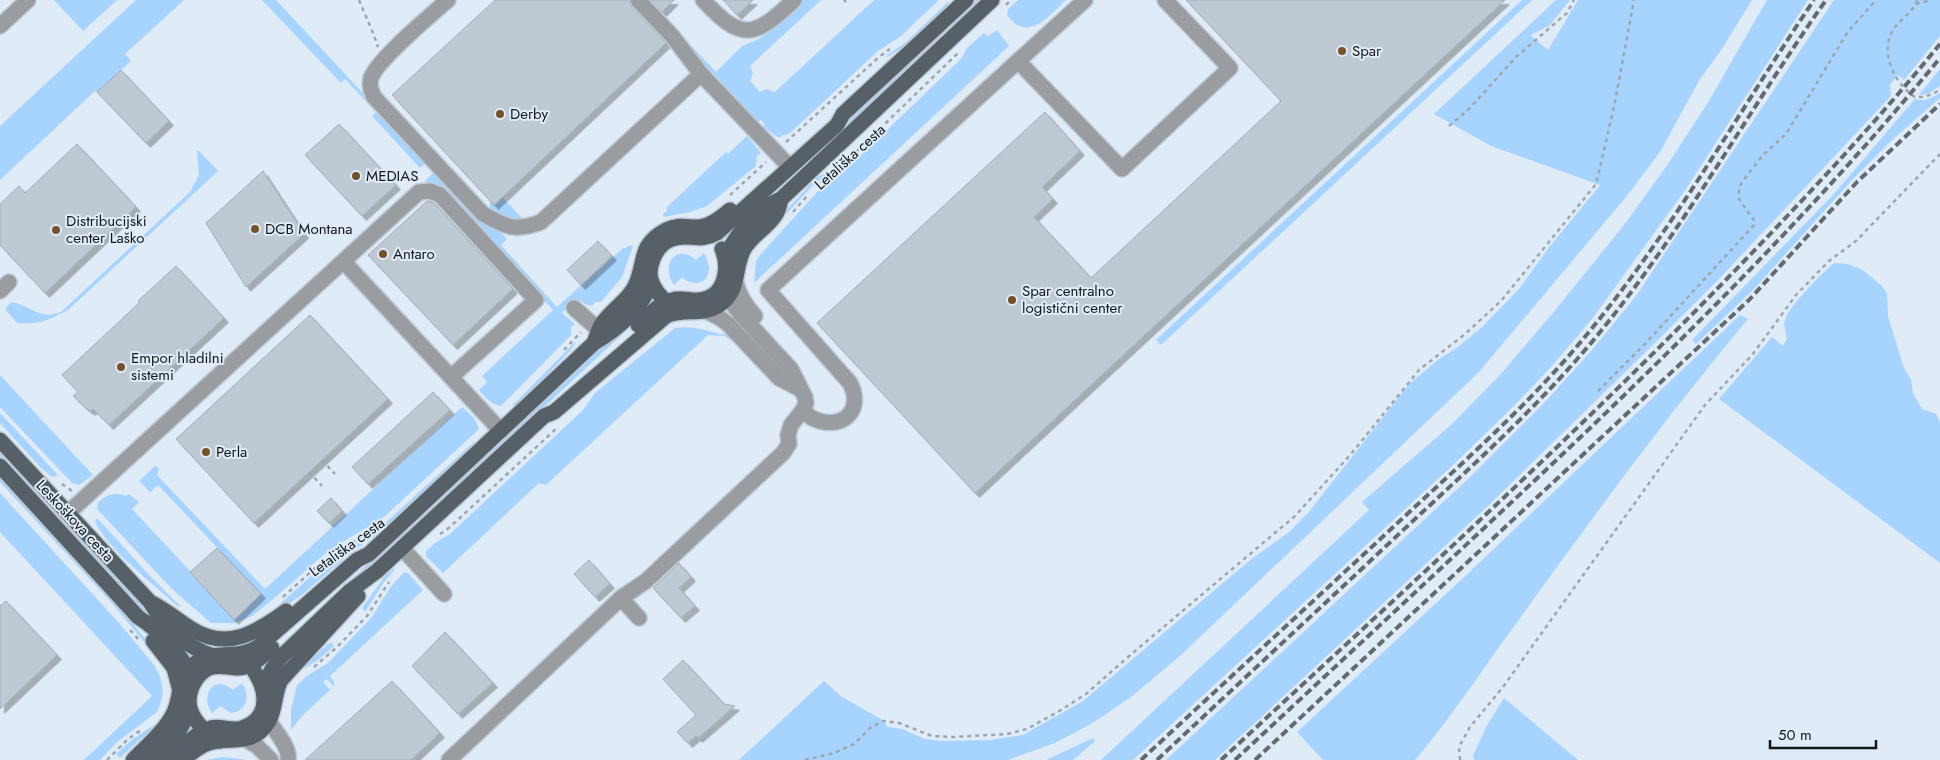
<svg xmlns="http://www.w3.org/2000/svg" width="1940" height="760" viewBox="0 0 1940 760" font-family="Jost,sans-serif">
<defs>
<filter id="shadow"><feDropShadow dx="4.5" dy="4.5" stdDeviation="0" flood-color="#0004"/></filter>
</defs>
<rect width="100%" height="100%" fill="#dfebf6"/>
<g fill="#a7d4fe">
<path d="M54,0h63l-34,31z"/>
<path d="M136,0h48l-59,54 6,7 -34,31 -2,-1 -95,89v-54z"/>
<path d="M262,0h14l137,147 -2,3 14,14 -5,4 -48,-52 4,-4 -31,-33 -4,4z"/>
<path d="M645,0h3l68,72 26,-26 17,-7 42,-39h20l-71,66 3,7 -3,8 10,11 6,-3 9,3 99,-92h65l-39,37 -22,14 -89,83 -6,1 -4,3 -16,-11 2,-2 -4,-5 -3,2z"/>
<path d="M976,0h6l-240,223 -3,-4z"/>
<path d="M1018,0h48c-17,16 -39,44 -59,15l1,-6z"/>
<path d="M1522,0h10l-371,345 -5,-5z"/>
<path d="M1556,0h14l-21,26 -19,9 18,15 30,-50h174l-32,52 -20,27 -40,73 -34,45 -147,175 -299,284 -49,41 -40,27 -36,19 -47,17h-269l85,-79 18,16 39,22 7,8 14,2 23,10 16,2 49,-1 33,-5 60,-34 166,-140 40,-29 19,-19 101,-129 30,-25 19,-12 24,-20 37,-38 28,-39 53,-65 -109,-39 -57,-32z"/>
<path d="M1767,0h41l-122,189 -94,130 -41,48 -37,39 -61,59 -320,295h-32l268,-250 -7,-8 90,-78 47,-48 53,-62 72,-89 42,-58 41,-63z"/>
<path d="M1834,0h106v36l-36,44 -6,-5 -8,10 1,11 -173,184 -57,57 -171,167 -275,256h-49l303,-282 77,-77 46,-51 44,-54z"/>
<path d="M948,2l1,1c-12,18 -43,44 -62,54l-1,-1 19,-13z"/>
<path d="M997,30l12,16 -255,237 2,-22 4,-6 60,-66 19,-13 122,-117 6,-11 17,-15 4,3z"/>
<path d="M1940,69v17l-13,8 -8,1z"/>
<path d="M1940,93v5l-49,43 -37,37 -100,111 -58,55 -4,-4 141,-145 82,-96c9,3 16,-1 25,-6z"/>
<path d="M747,136l14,17 -4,3 -1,10 -49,40 -17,6 -26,5 -1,-3 4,-3v-4l59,-55 2,2z"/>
<path d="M198,150l20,21 -150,139c-20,10 -28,15 -51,13l-12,-14 6,-7c19,3 29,19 50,10l129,-120 9,-17 -2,-24z"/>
<path d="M433,173l44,47 24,13 6,6 -6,6 56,62 66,-59h3l4,-3 3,1 -11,31 -21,25h-6l-3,4 -7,-2 -5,-4 -4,3 -7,1 -7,9 13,11 -4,3v8l-70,71c-10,-1 -16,-9 -22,-16l8,-8 -5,-6 71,-66 -113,-123 -12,-3 -3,-3z"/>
<path d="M825,173v3l-9,6 -54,58 -2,-1 56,-61z"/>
<path d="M502,197l20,21 -1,3h-7l-24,-12v-8l4,3z"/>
<path d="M704,253c2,5 5,10 5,16 -1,16 -17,18 -27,8l-8,8c-14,-19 2,-43 22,-25z"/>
<path d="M1834,263l14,1 15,6 19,16 5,7 1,23 16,52 7,12 2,13 9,16 14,5 4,8v141l-221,-164 53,-62 11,9 4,-7c-1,-6 -4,-13 -2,-19 4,-14 37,-47 49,-57z"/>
<path d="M637,315l3,3 -361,334 -3,-3z"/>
<path d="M1740,315l8,4c-84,100 -160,205 -236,310 -33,45 -61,89 -97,131h-92l-26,-28 164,-152z"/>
<path d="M675,328c14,-2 27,1 41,5 6,2 10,0 15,4l-2,3 -4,-4 -17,-1 -162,150 -7,-2 -96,90 -17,-17v-5l9,-8 15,-9 133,-124 12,-17z"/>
<path d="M576,341l-5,9 -53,54 -4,2 -1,-1z"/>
<path d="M0,375l11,12 82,88 -14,10 -7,-2 -72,-76z"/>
<path d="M462,407l12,11 5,11 -95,88 -56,34 -56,49 -20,16 -17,7h-24l-39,-34 -75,-80 1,-6c8,-9 18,-11 28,-7l3,-2 10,8 -7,7 103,110 26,-25 -103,-109 -8,7 -11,-11 16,-15 4,2 -2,7 108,114z"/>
<path d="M0,413l58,62 -6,2 -11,-9 -41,-45z"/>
<path d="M474,442l2,1 -7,9 -80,73 -41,30 -45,39 -26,18 -22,11 18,-13 60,-53 35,-20 13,-10z"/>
<path d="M0,451l175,189 -2,3 -173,-187z"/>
<path d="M0,477l113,123 45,54 -2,2 -45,-54 -111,-120z"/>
<path d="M0,493l119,130 35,42 6,11 3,15 -2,11 -4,10 -40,30 -17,18h-16l68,-64 -152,-164z"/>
<path d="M96,519h2l52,57 30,30 -1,1c-24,-21 -71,-58 -84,-85z"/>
<path d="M394,568l1,1 -11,13 -19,30 -3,-4 23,-32z"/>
<path d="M404,572l4,1 15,17 -93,86 4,6v5l-7,-8 -4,3 7,8 -28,26 -11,14v-20l6,-25 10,-9 21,-13 44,-46 18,-29z"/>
<path d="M331,642l3,4 -16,14 -18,11 -2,-1z"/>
<path d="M242,683c8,12 6,28 -11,30l-11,-7 -8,7c-13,-18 3,-40 21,-23z"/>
<path d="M1504,698l74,62h-104l-1,-4 13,-29z"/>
<path d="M154,725l2,2 -18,14 -18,17 -4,-4 17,-15z"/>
<path d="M1093,738l2,3 -22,19h-27z"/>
<path d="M223,757l25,3h-42z"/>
</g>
<g fill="#bec9d4" stroke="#a2adb8" filter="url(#shadow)">
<path d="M495,0h134l2,6 35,37 -172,162 -102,-110z"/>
<path d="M651,0h23l-12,12z"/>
<path d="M723,0h30l-16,15z"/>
<path d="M1186,0h319l-530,493 -158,-170 228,-211 35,39 -38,36 11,12 -19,18 57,61 190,-177z"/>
<path d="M121,70l48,51 -23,22 -49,-51z"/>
<path d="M339,124l57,61 -34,31 -57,-61z"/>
<path d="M77,144l59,63 -91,86 -45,-48v-41l19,-18 6,7z"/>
<path d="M263,171l41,63 -58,53 -40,-64z"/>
<path d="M427,201l6,1 80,87 -60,56 -85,-90z"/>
<path d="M598,241l14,15 -31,29 -14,-15z"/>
<path d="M176,266l48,52 -115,107 -16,-16 -2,2 -5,-3 -13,-12 5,-4 -16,-17 78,-73 -2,-1z"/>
<path d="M310,315l78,84 -134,124 -78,-84z"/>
<path d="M433,392l17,18 -82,74 -16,-17z"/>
<path d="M331,498l11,13 -13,12 -12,-12z"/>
<path d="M217,548l44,46 -27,26 -44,-48z"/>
<path d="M589,560l21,24 -15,13 -21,-23z"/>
<path d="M679,563l12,14 -12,11 16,18 -14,12 -28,-30z"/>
<path d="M6,601l51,54 -57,54v-103z"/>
<path d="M445,632l48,51 -35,31 -46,-48z"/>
<path d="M683,660l41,44 11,2 -37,32 -2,-2 -8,7 -11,-11 19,-17 -33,-36z"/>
<path d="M392,681l48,52 -29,27h-106z"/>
</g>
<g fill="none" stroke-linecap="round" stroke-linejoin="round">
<g stroke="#bec9d3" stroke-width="18">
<g id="minor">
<path d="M448,0c-17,15 -71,60 -77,78 -2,7 0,12 3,19l109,117c23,13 32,18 58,8l160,-148"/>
<path d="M638,0l35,37 28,37 84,88"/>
<path d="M703,0c39,42 51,38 91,0"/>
<path d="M0,26l28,-26"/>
<path d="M1018,61l67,-61"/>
<path d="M344,262l157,169"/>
<path d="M736,283c3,13 10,23 19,33"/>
<path d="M0,291l9,-9"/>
<path d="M574,308l25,22"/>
<path d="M706,311l14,7 8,6 51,54 21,11"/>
<path d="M803,410c3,3 6,6 9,8 28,14 53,-6 38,-35l-82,-93 250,-229 104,108 108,-101 -65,-68"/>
<path d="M68,513l351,-321 11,-1 10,4 96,105 -85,77"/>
<path d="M402,548l42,46"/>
<path d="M621,598l18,20"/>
<path d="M263,712c7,14 28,34 25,48"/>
<path d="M245,739l12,7 14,14"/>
<path d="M449,760l172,-162 25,-17 137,-128 6,-9 -1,-9 3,-10 12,-15 3,-7 -1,-6 -14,-28 -51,-55 -12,-17 -5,-12"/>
</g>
</g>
<g stroke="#bec9d3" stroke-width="18">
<g id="major">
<path d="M725,257c12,-24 31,-48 56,-58l211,-199"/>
<path d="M681,312c-11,-6 -22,-15 -28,-27 -8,-15 2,-40 19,-46 17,-6 27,4 45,-6l120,-108 6,-11 123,-114"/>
<path d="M638,325c9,-8 21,-22 34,-25 9,-3 18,1 27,0 26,-2 31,-31 23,-51"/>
<path d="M594,343c2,-6 4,-12 7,-18 9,-14 25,-23 33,-37 13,-24 2,-42 32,-58 14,-7 21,-2 34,-3 12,-2 21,-10 30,-17"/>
<path d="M0,440l150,162c14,24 34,44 61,53"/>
<path d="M0,466l138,151c19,12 48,40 53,62"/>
<path d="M154,604c13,7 24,16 36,24 37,24 65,5 96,-17"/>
<path d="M153,641l21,27 5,19"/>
<path d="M263,687l9,-18 10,-13 68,-65 27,-20 167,-155 10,-4 112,-96c17,-8 35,0 52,-10 23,-15 15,-34 25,-55 7,-15 25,-23 33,-37 3,-4 4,-11 5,-15"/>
<path d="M220,741c-12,-7 -24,-16 -29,-30 -6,-15 3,-36 18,-43 10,-4 19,0 30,0 13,-1 24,-12 33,-20"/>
<path d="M133,760c13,-14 30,-27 39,-44 11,-18 3,-37 22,-52 20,-16 45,-3 65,-18l98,-86 12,-6 225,-211c24,-14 46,-34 58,-60"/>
<path d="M151,760l27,-27 12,-22"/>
<path d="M169,760c12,-11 24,-25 39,-31 11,-5 22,3 34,-1 35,-11 23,-52 0,-70"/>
<path d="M183,760c8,-7 16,-14 26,-17 22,-7 44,5 60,-22 7,-13 5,-28 12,-41l77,-84"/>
</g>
</g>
<g stroke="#9da6af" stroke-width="2.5" stroke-dasharray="4 4" stroke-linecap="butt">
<path d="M359,0l14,33 5,14"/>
<path d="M844,0l2,2"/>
<path d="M1917,0c-3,12 -18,20 -24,30 -14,23 2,54 22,67h10l15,-7"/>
<path d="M1916,4l15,-4"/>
<path d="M1006,5l5,-5"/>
<path d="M1449,126l20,-17 47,-52 51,-44 7,-13"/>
<path d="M786,142l93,-85 11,-8"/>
<path d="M821,183l10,-7 127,-123"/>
<path d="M730,195l36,-33"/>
<path d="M793,212l15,-17"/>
<path d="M564,350l17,-18"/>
<path d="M1598,391l46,-46 110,-120v-5l-15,-21v-11l3,-6 21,-27 23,-21 61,-101 29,-33"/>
<path d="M322,460l13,14"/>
<path d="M309,472l13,14"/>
<path d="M62,484l10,7"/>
<path d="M440,534l10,-7 108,-100"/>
<path d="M283,597l40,-36 45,-28"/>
<path d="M130,630l10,11"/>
<path d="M314,667l22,-19 31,-32 22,-34"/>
<path d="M107,760l21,-21 13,-9"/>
<path d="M805,760l29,-7 20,-9 17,-17 13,-6 15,2 33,13 21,1 54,-3 20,-5 34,-19 25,-16 42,-37 167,-141 56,-62 68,-84 46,-36 36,-33 95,-117 18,-77 20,-107"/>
<path d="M1460,760l-1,-13 11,-20 33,-40 202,-282 48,-51 43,-59 33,-34 27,-20 84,-87"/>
</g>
<use href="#minor" stroke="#999da2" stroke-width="15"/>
<use href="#major" stroke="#575f67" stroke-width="15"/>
<g stroke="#626970" stroke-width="4" stroke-dasharray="8 4" stroke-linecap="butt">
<path d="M1141,760c83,-77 166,-153 249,-230 62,-58 127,-114 183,-179 93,-108 162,-234 241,-351"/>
<path d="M1157,760c81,-76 162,-151 243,-227 61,-57 124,-113 179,-176 95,-109 164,-239 247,-357"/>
<path d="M1221,760c167,-155 337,-308 496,-471 77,-79 153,-159 223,-245"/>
<path d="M1235,760c117,-109 235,-218 351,-328 124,-119 245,-241 354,-374"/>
<path d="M1255,760l494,-460 108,-118 83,-78"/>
</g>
</g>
<g fill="#74512a" stroke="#dfebf6" stroke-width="2">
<circle cx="1342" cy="51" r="5"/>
<circle cx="500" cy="114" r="5"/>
<circle cx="356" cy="176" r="5"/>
<circle cx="255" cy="229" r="5"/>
<circle cx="56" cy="230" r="5"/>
<circle cx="383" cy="254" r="5"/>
<circle cx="1012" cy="300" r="5"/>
<circle cx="121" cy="367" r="5"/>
<circle cx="206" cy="452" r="5"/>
</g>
<g text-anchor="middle" stroke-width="4" stroke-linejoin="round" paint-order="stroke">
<g font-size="15" fill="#13171b" stroke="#dfebf6" text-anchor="start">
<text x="1352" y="56">Spar</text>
<text x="510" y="119">Derby</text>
<text x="366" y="181">MEDIAS</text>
<text x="66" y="226">Distribucijski<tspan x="66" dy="17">center Laško</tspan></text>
<text x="265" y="234">DCB Montana</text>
<text x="393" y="259">Antaro</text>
<text x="1022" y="296">Spar centralno<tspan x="1022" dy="17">logistični center</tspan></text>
<text x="131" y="363">Empor hladilni<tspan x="131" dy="17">sistemi</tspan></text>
<text x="216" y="457">Perla</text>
</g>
<g font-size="15" fill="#13171b" stroke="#dfebf6">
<text transform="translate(850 157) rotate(-42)" y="5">Letališka cesta</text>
<text transform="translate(75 521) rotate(47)" y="5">Leskoškova cesta</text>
<text transform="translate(347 547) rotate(-36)" y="5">Letališka cesta</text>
</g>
</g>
<path d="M1770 740v8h106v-8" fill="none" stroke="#13171b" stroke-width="2.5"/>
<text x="1778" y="740" font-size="15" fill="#13171b" stroke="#dfebf6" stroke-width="4" paint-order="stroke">50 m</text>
</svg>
